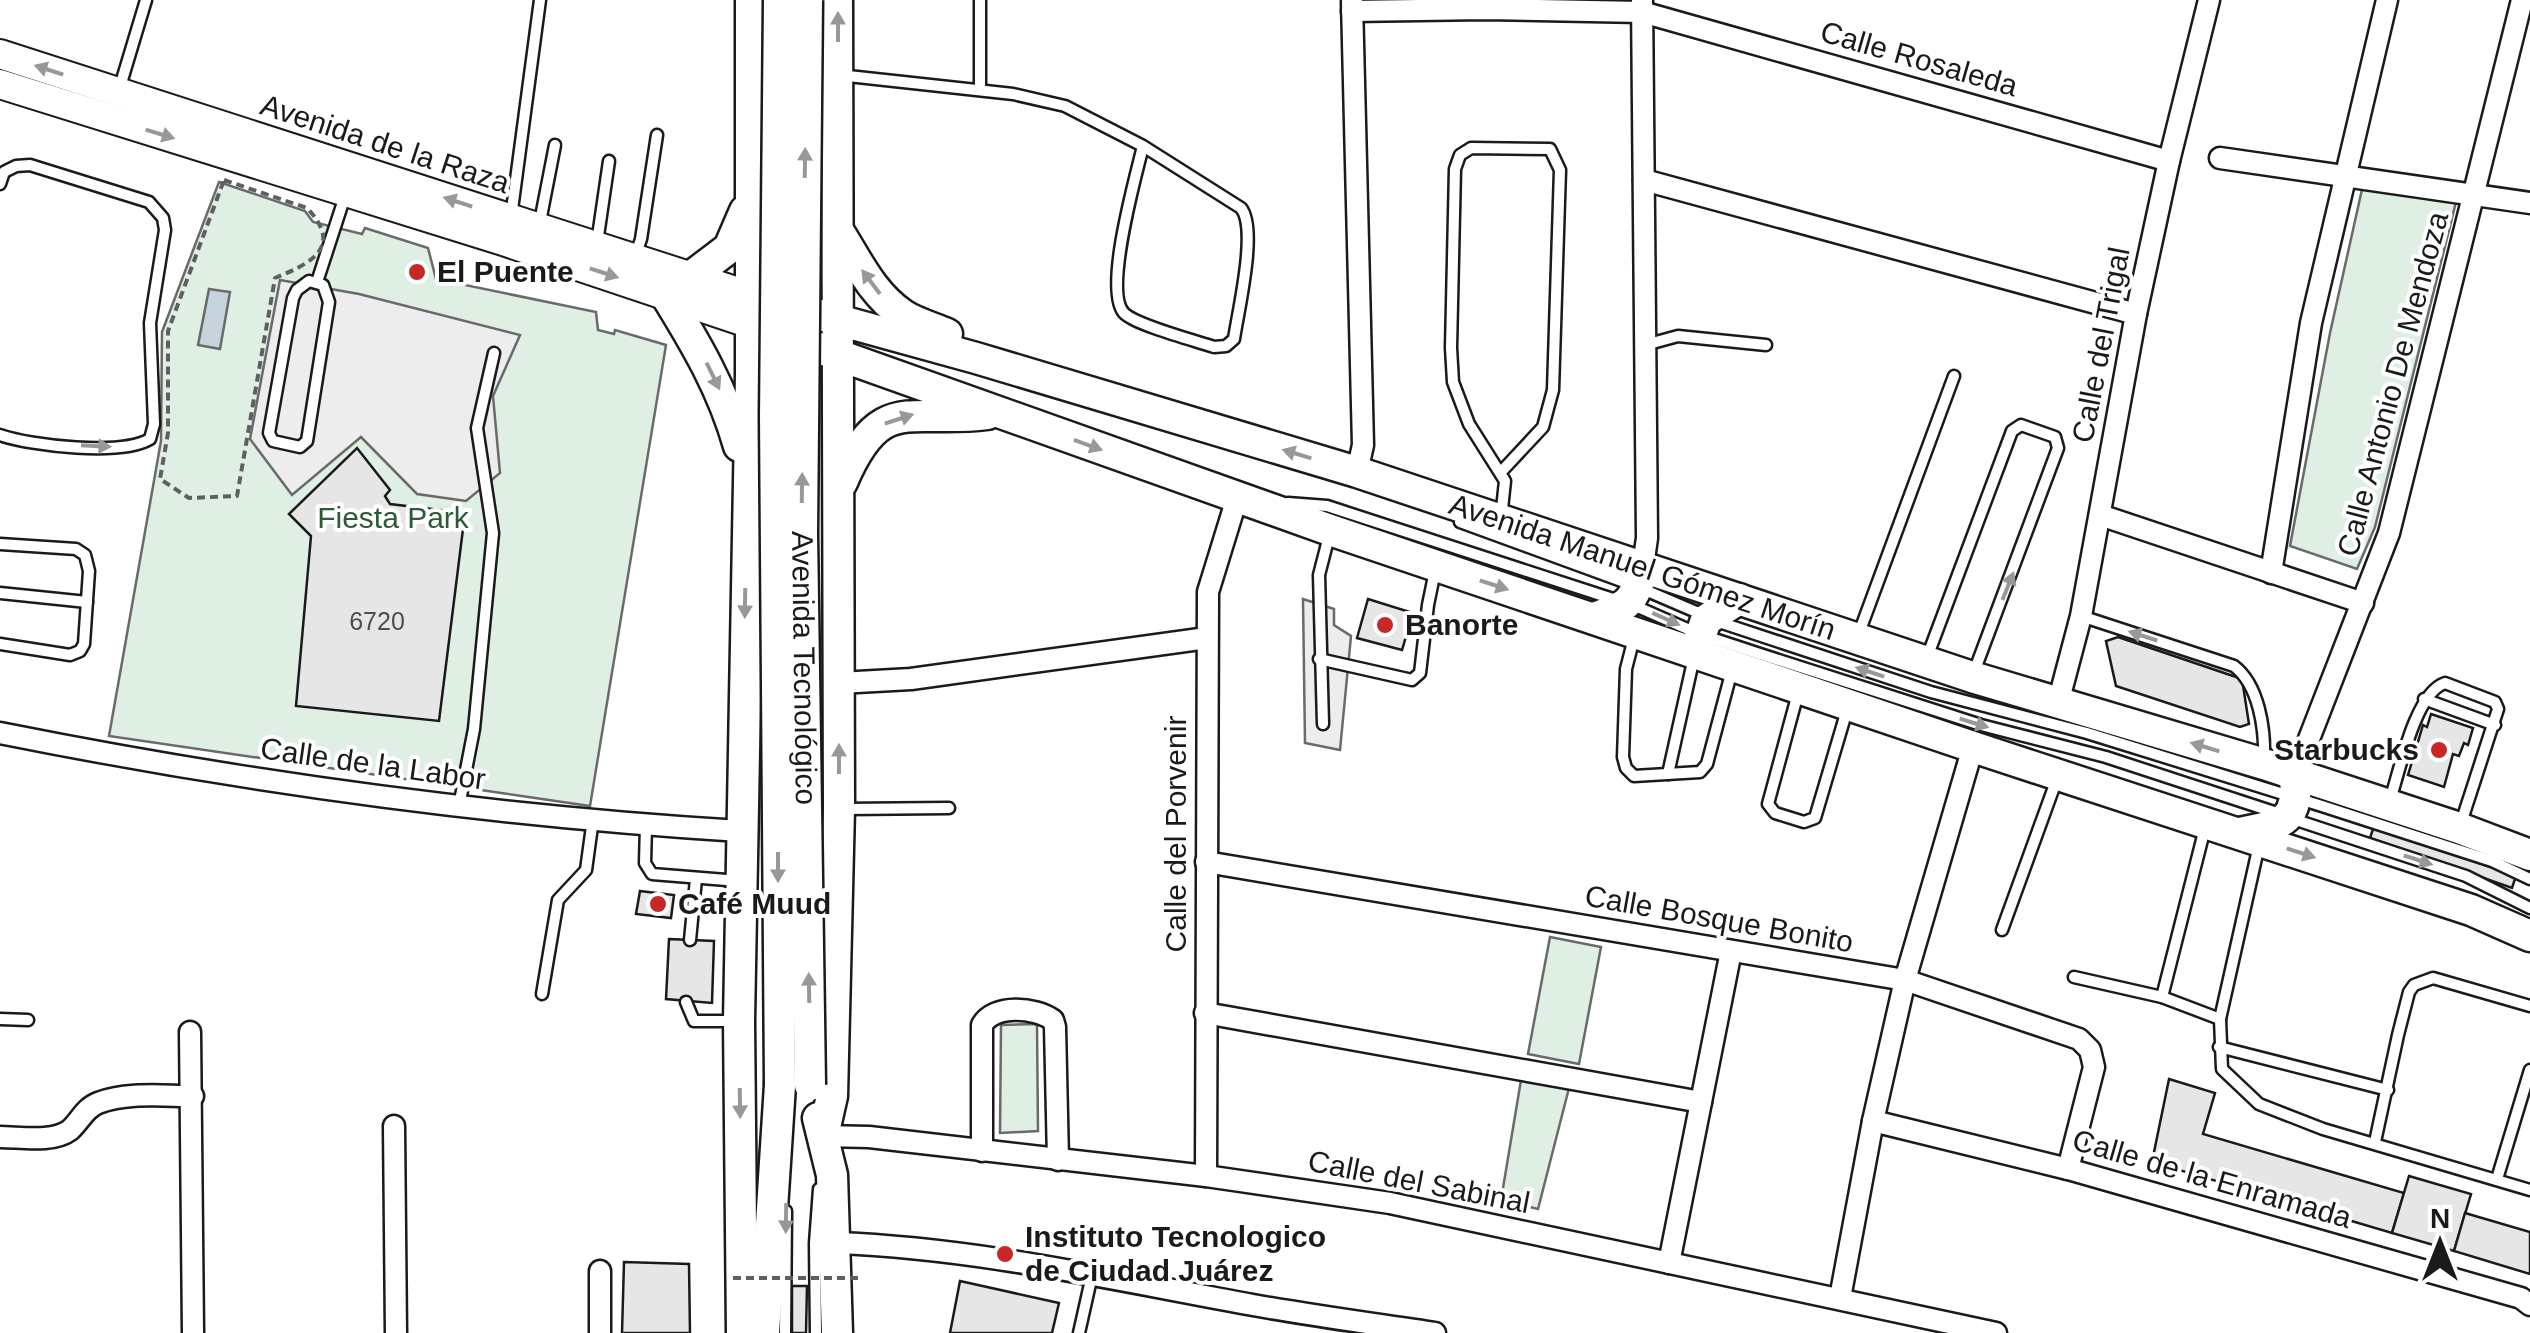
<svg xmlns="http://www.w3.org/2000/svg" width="2530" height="1333" viewBox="0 0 2530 1333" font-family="Helvetica,sans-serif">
<rect width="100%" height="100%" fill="#fff"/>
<g fill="#e0efe3" stroke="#6a6a6a" stroke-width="2.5">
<path d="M219,182l86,29 8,11 49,12 3,-6 63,20 8,31 160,33 2,18 16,4 1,-4 51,15 -76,461 -481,-70 52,-295 1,-109z"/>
<path d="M2363,185l94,13 -82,329 -18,42 -67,-23 40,-213z"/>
<path d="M1550,937l51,10 -22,117 -51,-10z"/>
<path d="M1037,1024l1,107 -38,2 1,-108z"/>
<path d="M1521,1080l48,8 -31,121 -37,-9z"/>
</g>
<g fill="#ededed" stroke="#6a6a6a" stroke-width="2.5">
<path d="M280,280l79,14 161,41 -27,61 7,77 -34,28 -49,-7 -56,-57 -69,58 -42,-56z"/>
<path d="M1303,599l31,10v16l17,11 -11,114 -35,-7z"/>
</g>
<path fill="#c6d2dc" stroke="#6a6a6a" stroke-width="2.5" d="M209,289l21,3 -10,57 -22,-4z"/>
<g fill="#e6e6e6" stroke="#1a1a1a" stroke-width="2.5">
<path d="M357,448l33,42 -5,6 5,8 75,9 -26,208 -143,-15 15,-170 -22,-22z"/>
<path d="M1368,599l45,14 -11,37 -45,-12z"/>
<path d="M2118,637l124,42 7,45 -9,3 -124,-41 -10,-45z"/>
<path d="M2431,714l42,14 -5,17 -4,-2 -5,13 -6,-2 -9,33 -36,-12 15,-50 4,2z"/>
<path d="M2374,826l142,50 -4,12 -142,-50z"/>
<path d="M640,891l34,4 -3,23 -35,-4z"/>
<path d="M669,939l45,2 -2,62 -46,-4z"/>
<path d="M2169,1079l46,14 -12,41 201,59 -12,40 -240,-71z"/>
<path d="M2409,1176l62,18 -17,57 -62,-18z"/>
<path d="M2465,1213l65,19v42l-76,-23z"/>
<path d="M624,1262l65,2 1,69h-68z"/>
<path d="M960,1281l99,22 -7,30h-102z"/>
<path d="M792,1286h15l-1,47h-14z"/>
</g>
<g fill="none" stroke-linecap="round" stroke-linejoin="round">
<g stroke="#1a1a1a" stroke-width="15">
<g id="service">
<path d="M839,75l174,19 52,12 78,40 98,62c17,21 -3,103 -7,131l-8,7 -12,1c-21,-7 -75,-21 -89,-33 -23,-20 11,-138 18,-168"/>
<path d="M119,90l27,-90"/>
<path d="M980,90v-90"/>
<path d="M0,184l4,-12 12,-6 14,-1 119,37 14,16 2,12 -15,93 4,101 -4,15c-29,17 -118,7 -150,-4"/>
<path d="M511,217l29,-217"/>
<path d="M539,227l16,-82"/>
<path d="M597,243l12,-82"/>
<path d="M635,257l6,-18 16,-104"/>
<path d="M309,281l14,4 6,17 -22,139 -7,6 -27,-6 -4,-8 24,-135 4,-8z"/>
<path d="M317,282l29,-89"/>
<path d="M1645,345l33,-9 88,9"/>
<path d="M1288,503l39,3 289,94"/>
<path d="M1501,518l4,-37 -36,-57 -16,-42 -2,-34 4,-179 5,-14 11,-7 79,1 10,21 -7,220 -10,37 -42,45"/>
<path d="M1460,522l178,65 84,36 209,69 156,41 235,73 170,55 38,18"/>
<path d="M0,544l76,5 9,6 4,16 -5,73 -4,7 -10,4 -70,-11"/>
<path d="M0,593l87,9"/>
<path d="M1633,605l66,29 67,22 215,69 125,32 171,56"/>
<path d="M2081,616l153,50c25,19 31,63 30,92"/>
<path d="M1859,633l95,-257"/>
<path d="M1634,638l-8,31 -3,88 3,11 8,8 66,-4 7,-8 25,-94"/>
<path d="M1319,659l93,21 8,-7 8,-68 7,-34"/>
<path d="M1926,660l86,-229 9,-6 34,12 3,11 -84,224"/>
<path d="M1798,693l-30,111 7,9 29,9 11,-4 32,-108"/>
<path d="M2424,699l71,26"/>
<path d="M1323,724l-4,-149 10,-39"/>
<path d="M1668,774l26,-117"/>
<path d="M2390,800c10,-30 25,-107 55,-117l50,19 3,7 -38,117"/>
<path d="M459,806l15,-77 19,-196 -16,-105 17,-75"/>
<path d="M845,809l104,-1"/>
<path d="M2293,819l173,57 64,32"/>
<path d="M646,825l-1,38 7,11 87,7"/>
<path d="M2259,845l-39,174 2,50 37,35 64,25 207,61"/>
<path d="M2002,930l56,-154"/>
<path d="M690,940l6,-61"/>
<path d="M2074,977l88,20 58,22"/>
<path d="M542,994l16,-94 28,-30 7,-51"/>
<path d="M2162,997l43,-169"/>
<path d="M686,1002l8,19h43"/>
<path d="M0,1019l28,1"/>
<path d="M2219,1047l169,43"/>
<path d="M2375,1142l23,-107 11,-43 5,-7 19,-7 97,28"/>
<path d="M2497,1179l33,-109"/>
<path d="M785,1333l1,-122"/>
<path d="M816,1333l-1,-90 4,-54"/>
<path d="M1079,1333l13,-58"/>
</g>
</g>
<g stroke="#1a1a1a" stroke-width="25">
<g id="minor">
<path d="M1642,0l5,538 -4,28"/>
<path d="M1352,2l11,443 -6,27"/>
<path d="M1352,11l134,-2 156,3 527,149"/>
<path d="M2220,158l310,45"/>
<path d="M1644,180l492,134"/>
<path d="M2100,515l263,88"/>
<path d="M2271,573l40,-250 76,-323"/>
<path d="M839,683l72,-4 296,-41"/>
<path d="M2058,703l23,-87 55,-302 33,-153 40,-161"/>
<path d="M0,733c245,49 491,83 740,98"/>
<path d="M2295,775l94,-242 133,-533"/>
<path d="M1206,862l699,118 174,59 11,11 4,17 -26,102"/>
<path d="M1205,1013l496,89"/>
<path d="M190,1032l3,301"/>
<path d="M1873,1121l195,48 453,129 9,7"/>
<path d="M394,1126l2,207"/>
<path d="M823,1136l46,1 337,39 184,27 606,130"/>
<path d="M0,1137c20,0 53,6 70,-7 10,-9 15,-22 28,-27 29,-11 64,-7 95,-7"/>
<path d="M982,1151v-126c12,-21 53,-18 71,-5l2,7 3,133"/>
<path d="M1206,1176l2,-584 29,-94"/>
<path d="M836,1243c140,5 279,37 417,62 61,11 122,19 182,28"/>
<path d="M1669,1263l62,-312"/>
<path d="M1840,1298l33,-177 32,-141 68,-233"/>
<path d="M600,1333v-62"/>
</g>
</g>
<g stroke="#1a1a1a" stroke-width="32">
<g id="secondary">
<path d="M0,54l751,242"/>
<path d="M0,84l503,157 248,83"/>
</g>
</g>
<g stroke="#1a1a1a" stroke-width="35">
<g id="primary">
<path d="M839,232c19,30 33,62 64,83 12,8 30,13 44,19"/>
<path d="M692,276l37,-28 16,-37"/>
<path d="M664,292c31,50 59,97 75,154"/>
<path id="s1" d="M751,296l225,62 381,114 615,205 292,87 195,64 71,27"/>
<path d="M751,324l579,206 643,217 498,163 59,26"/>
<path d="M842,482c39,-91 67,-58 145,-68"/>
<path d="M1594,618c35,-12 40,-15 49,-52"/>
<path d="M1695,652l11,-32 33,-21"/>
<path d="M2240,833c41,-9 59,-9 55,-58"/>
<path d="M818,1118l14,57 5,158"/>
<path d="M823,1136l9,-40 7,-287 -2,-809"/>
<path d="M742,1333l-3,-312 12,-647v-374"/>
<path d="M764,1333l16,-248"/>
</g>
</g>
<path stroke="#5f5f5f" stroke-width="4" stroke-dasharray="8 5" stroke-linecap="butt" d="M224,180l83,28c38,40 2,56 -32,70l-38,218 -48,2 -29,-19 8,-46v-102z"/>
<use href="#service" stroke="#fff" stroke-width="10"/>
<use href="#minor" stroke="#fff" stroke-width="20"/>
<use href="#secondary" stroke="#fff" stroke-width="28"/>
<use href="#primary" stroke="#fff" stroke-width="30"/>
<g stroke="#1a1a1a" stroke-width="35" stroke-linecap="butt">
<g id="primary-bridge">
<path d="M779,0l-4,417 5,668"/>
<path id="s2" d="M807,0l-5,533 8,552"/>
</g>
</g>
<path stroke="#5f5f5f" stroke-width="4" stroke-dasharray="8 5" stroke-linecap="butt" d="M733,1278h128"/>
<use href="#primary-bridge" stroke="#fff" stroke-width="30"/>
</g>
<defs><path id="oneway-solid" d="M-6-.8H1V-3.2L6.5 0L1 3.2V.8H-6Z" transform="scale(2.5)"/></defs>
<g fill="#989898">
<use href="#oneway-solid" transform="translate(838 27) rotate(-90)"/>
<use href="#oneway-solid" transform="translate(49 70) rotate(-162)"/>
<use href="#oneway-solid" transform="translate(160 134) rotate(17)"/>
<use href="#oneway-solid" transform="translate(805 163) rotate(-89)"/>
<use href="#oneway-solid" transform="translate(458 202) rotate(-162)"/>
<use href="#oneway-solid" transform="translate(604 273) rotate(18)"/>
<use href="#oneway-solid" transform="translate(871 282) rotate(-127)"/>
<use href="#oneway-solid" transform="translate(713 376) rotate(64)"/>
<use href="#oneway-solid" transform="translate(899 419) rotate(-18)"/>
<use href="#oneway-solid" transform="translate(1088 445) rotate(20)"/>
<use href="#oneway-solid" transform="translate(96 446) rotate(3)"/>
<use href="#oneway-solid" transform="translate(1297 454) rotate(-163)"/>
<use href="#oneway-solid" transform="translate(802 488) rotate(-89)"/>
<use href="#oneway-solid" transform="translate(1494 585) rotate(18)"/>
<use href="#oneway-solid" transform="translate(2008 586) rotate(-68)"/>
<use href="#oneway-solid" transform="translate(745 603) rotate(91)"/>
<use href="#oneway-solid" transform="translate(1666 619) rotate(24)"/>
<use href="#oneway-solid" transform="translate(2143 636) rotate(-162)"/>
<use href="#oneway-solid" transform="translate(1870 672) rotate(-162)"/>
<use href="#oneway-solid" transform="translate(1974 723) rotate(17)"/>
<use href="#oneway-solid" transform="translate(2205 747) rotate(-163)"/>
<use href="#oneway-solid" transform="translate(839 759) rotate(-90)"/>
<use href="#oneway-solid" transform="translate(2301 853) rotate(18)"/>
<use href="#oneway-solid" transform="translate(2418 860) rotate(18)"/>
<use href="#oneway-solid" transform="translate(778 867) rotate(90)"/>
<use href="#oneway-solid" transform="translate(809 988) rotate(-91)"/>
<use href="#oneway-solid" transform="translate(740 1103) rotate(89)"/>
<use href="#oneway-solid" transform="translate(786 1218) rotate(91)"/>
</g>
<g fill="#c62828" stroke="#fff" stroke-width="4">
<circle cx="417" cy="272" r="10"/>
<circle cx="1385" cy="625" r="10"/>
<circle cx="2439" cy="750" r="10"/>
<circle cx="658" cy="904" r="10"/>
<circle cx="1005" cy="1254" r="10"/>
</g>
<g text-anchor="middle" stroke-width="8" stroke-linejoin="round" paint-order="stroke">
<g font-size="25" fill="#4d4d4d">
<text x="377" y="630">6720</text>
</g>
<g font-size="30" fill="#1a1a1a" stroke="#fff">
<text transform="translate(1919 59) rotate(16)" y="10">Calle Rosaleda</text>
<text transform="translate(385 144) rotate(18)" y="10">Avenida de la Raza</text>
<text transform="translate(2101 345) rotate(-79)" y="10">Calle del Trigal</text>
<text transform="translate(2393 384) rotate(-75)" y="10">Calle Antonio De Mendoza</text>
<text dy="10" stroke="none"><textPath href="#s1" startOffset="932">Avenida Manuel Gómez Morín</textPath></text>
<text dy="10" stroke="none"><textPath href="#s2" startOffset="668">Avenida Tecnológico</textPath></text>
<text transform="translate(373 764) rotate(8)" y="10">Calle de la Labor</text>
<text transform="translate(1176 834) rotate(-90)" y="10">Calle del Porvenir</text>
<text transform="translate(1719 919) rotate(10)" y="10">Calle Bosque Bonito</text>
<text transform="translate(2212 1179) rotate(16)" y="10">Calle de la Enramada</text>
<text transform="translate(1419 1182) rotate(11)" y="10">Calle del Sabinal</text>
</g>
<g font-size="30" font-weight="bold" fill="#1a1a1a" stroke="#fff" text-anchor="start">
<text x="437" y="282">El Puente</text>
<text x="1405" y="635">Banorte</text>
<text x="2419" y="760" text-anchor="end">Starbucks</text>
<text x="678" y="914">Café Muud</text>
<text x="1025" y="1247">Instituto Tecnologico<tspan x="1025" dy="34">de Ciudad Juárez</tspan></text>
</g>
<g font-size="30" fill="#2b5a34" stroke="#fff">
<text x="393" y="528">Fiesta Park</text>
</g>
</g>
<g transform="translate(2440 1243)" stroke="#ffffff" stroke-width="8" paint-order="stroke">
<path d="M0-8L18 38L0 25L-18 38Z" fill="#1a1a1a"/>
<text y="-15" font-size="28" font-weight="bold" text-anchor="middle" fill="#1a1a1a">N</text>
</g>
</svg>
